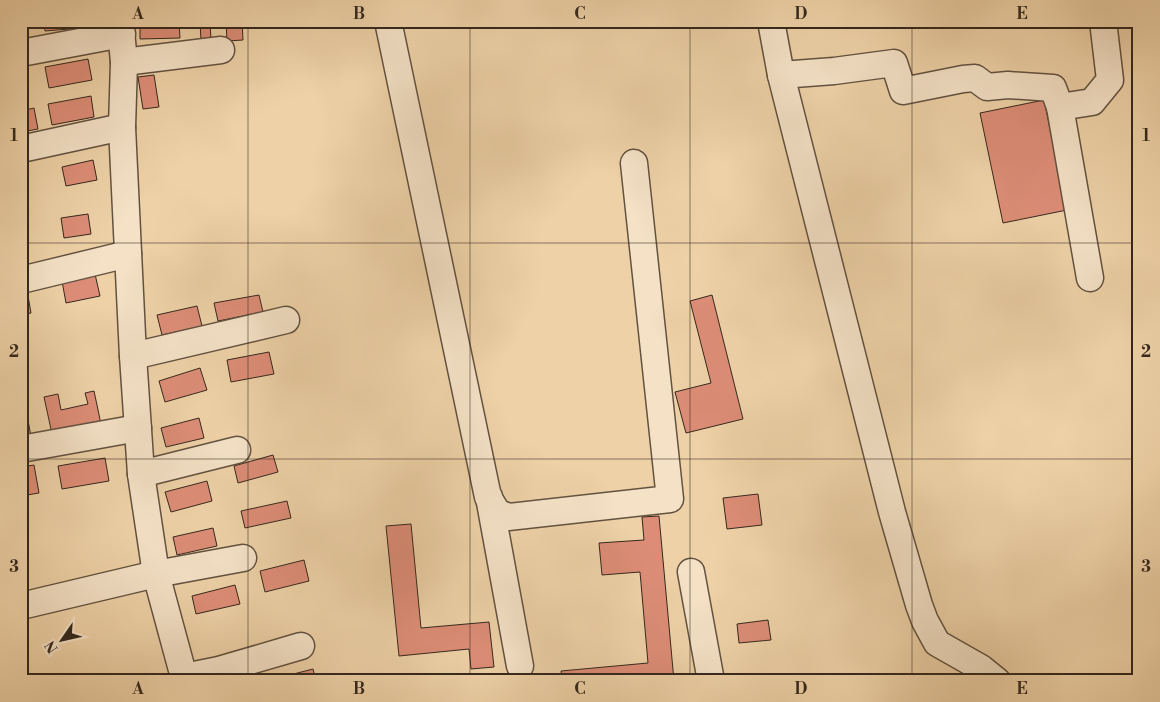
<svg xmlns="http://www.w3.org/2000/svg" width="1160" height="702" viewBox="0 0 1160 702" font-family="'Libre Bodoni',serif">
<rect width="100%" height="100%" fill="#eed1a7"/>
<filter id="stains"><feTurbulence type="fractalNoise" baseFrequency=".004" numOctaves="4"/><feColorMatrix values="0 0 0 0 .2 0 0 0 0 .09 0 0 0 0 .02 0 0 0 .5 -.17"/></filter>
<radialGradient id="worn" r=".72"><stop offset=".6" stop-color="#630" stop-opacity="0"/><stop offset="1" stop-color="#630" stop-opacity=".3"/></radialGradient>
<g fill="#dd8d77" stroke="#34281d">
<path d="M44,21h36l1,7 -36,3z"/>
<path d="M140,21h39l1,17 -40,1z"/>
<path d="M200,21h10l1,19 -10,1z"/>
<path d="M226,21h16l1,19 -16,1z"/>
<path d="M88,59l4,21 -43,8 -4,-21z"/>
<path d="M24,68l4,22 -7,1v-22z"/>
<path d="M154,75l5,32 -16,2 -5,-32z"/>
<path d="M91,96l3,21 -42,8 -4,-21z"/>
<path d="M1044,100l23,110 -64,13 -23,-110z"/>
<path d="M34,108l4,21 -17,3v-21z"/>
<path d="M93,160l4,20 -31,6 -4,-19z"/>
<path d="M21,174l5,22 -5,1z"/>
<path d="M88,214l3,20 -27,4 -3,-20z"/>
<path d="M95,274l5,22 -34,7 -4,-22z"/>
<path d="M27,290l4,23 -10,2v-24z"/>
<path d="M259,295l4,17 -45,9 -4,-18z"/>
<path d="M712,295l31,124 -57,14 -11,-41 36,-9 -21,-82z"/>
<path d="M197,306l5,20 -40,9 -5,-20z"/>
<path d="M269,352l5,22 -43,8 -4,-22z"/>
<path d="M200,368l7,22 -42,12 -6,-21z"/>
<path d="M94,391l7,33 -49,10 -8,-37 14,-3 3,16 27,-6 -3,-11z"/>
<path d="M25,403l6,34 -10,1v-34z"/>
<path d="M199,418l5,20 -38,9 -5,-19z"/>
<path d="M273,455l5,17 -40,11 -4,-17z"/>
<path d="M105,458l4,23 -47,8 -4,-23z"/>
<path d="M34,465l5,28 -18,3v-29z"/>
<path d="M207,481l5,20 -41,11 -6,-20z"/>
<path d="M758,494l4,31 -35,4 -4,-31z"/>
<path d="M287,501l4,17 -46,10 -4,-17z"/>
<path d="M659,516l15,165h-112l-1,-10 87,-8 -8,-91 -38,3 -3,-32 45,-3 -2,-23z"/>
<path d="M411,524l10,104 68,-6 5,45 -23,2 -2,-20 -70,7 -13,-130z"/>
<path d="M213,528l4,18 -40,9 -4,-18z"/>
<path d="M304,560l5,21 -44,11 -5,-21z"/>
<path d="M235,585l5,19 -44,10 -4,-18z"/>
<path d="M768,620l3,20 -32,3 -2,-19z"/>
<path d="M313,669l3,12h-46v-1z"/>
</g>
<g fill="none" stroke-linecap="round" stroke-linejoin="round">
<g stroke="#625240" stroke-width="29">
<g id="minor">
<path d="M120,21l4,41 -2,65 11,229 8,118 15,100 29,107"/>
<path d="M388,21l100,476 9,15 11,5 162,-18 -36,-336"/>
<path d="M771,21l10,54 111,437 27,93 6,16 12,22 44,25 16,13"/>
<path d="M21,53l101,-19"/>
<path d="M124,62l97,-12"/>
<path d="M781,75l53,-4 60,-8 9,28 60,-12 12,-1 12,9 21,-2 45,3 7,19 30,171"/>
<path d="M1060,107l32,-5 18,-22 -7,-59"/>
<path d="M21,149l101,-22"/>
<path d="M21,280l107,-26"/>
<path d="M133,356l153,-36"/>
<path d="M21,449l117,-21"/>
<path d="M141,474l96,-24"/>
<path d="M489,497l31,169"/>
<path d="M691,572l20,109"/>
<path d="M21,606l135,-32 87,-16"/>
<path d="M184,677l35,-7 82,-24"/>
</g>
</g>
<use href="#minor" stroke="#f4e1c6" stroke-width="26"/>
</g>
<path fill="none" stroke="#34281d" stroke-width="1" stroke-opacity="0.55" d="M248,21v660M470,21v660M690,21v660M912,21v660M21,243h1118M21,459h1118"/>
<rect width="1160" height="702" fill="none" stroke="#eed1a7" stroke-width="55"/>
<g transform="translate(62 640) rotate(236)" stroke="#f4e1c6" stroke-width="4" paint-order="stroke">
<path d="M0-4L9 19L0 12L-9 19Z" fill="#34281d"/>
<text y="-8" font-size="14" font-weight="bold" text-anchor="middle" fill="#34281d">N</text>
</g>
<rect x="28" y="28" width="1104" height="646" fill="none" stroke="#34281d" stroke-width="2"/>
<g font-size="16" text-anchor="middle" font-weight="bold" fill="#34281d">
<text x="138" y="19">A</text>
<text x="359" y="19">B</text>
<text x="580" y="19">C</text>
<text x="801" y="19">D</text>
<text x="1022" y="19">E</text>
<text x="14" y="141">1</text>
<text x="1146" y="141">1</text>
<text x="14" y="357">2</text>
<text x="1146" y="357">2</text>
<text x="14" y="572">3</text>
<text x="1146" y="572">3</text>
<text x="138" y="694">A</text>
<text x="359" y="694">B</text>
<text x="580" y="694">C</text>
<text x="801" y="694">D</text>
<text x="1022" y="694">E</text>
</g>
<rect width="100%" height="100%" filter="url(#stains)"/>
<rect width="100%" height="100%" fill="url(#worn)"/>
</svg>
